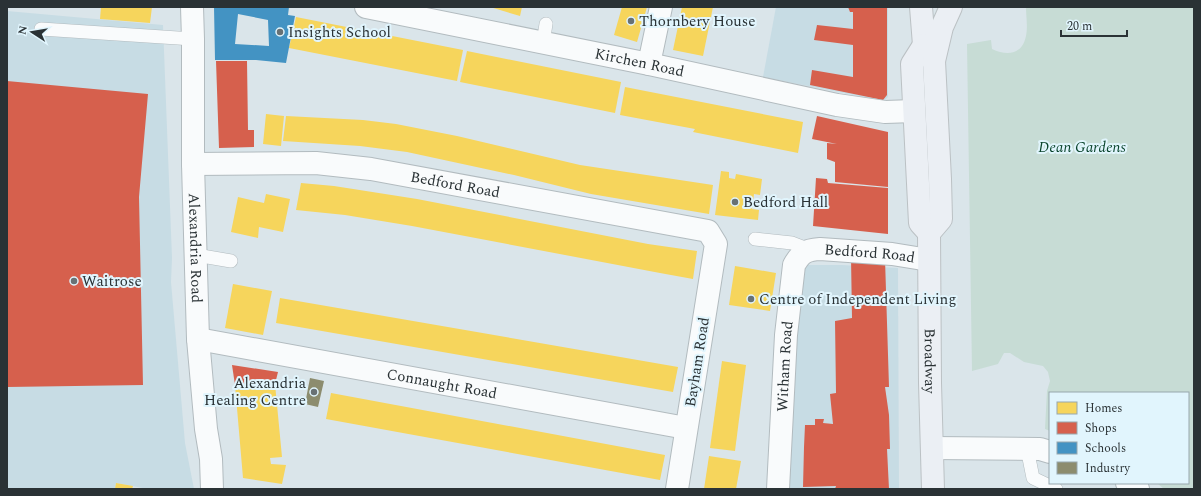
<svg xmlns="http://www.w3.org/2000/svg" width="1201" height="496" viewBox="0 0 1201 496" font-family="Spectral,serif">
<rect width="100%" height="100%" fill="#dae5ea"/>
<g fill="#c7dce4">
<path d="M776,7h112v90l-4,4 -121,-24z"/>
<path d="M7,11l156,14 9,233 -1,24 14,161 9,46h-46l-32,-6 -1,6h-108z"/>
<path d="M795,265h46l57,3 1,221h-120z"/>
</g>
<path fill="#c7dcd5" d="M1026,7h168v482h-30l-7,-6h31v-90h-138v38l-5,-2 2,-38 3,-10 -2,-9 -5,-6 -19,-4 -14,-9h-6l-6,11 -26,7 -5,-327 24,-4 1,9c15,7 30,6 34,-13 2,-9 0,-20 0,-29z"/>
<g fill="#f6d55c">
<path d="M101,7h51l-2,16 -50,-4z"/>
<path d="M490,7h32l-2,9z"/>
<path d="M622,7h25l-10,35 -23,-7z"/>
<path d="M682,7h31l-10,49 -30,-6z"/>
<path d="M296,17l167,33 -6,31 -168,-33z"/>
<path d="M467,51l154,31 -6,31 -155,-31z"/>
<path d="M625,87l178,35 -5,31 -105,-21 2,-3 -75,-14z"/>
<path d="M266,114l18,2 -3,30 -18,-2z"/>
<path d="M286,116l77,4 33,4 61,12 123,29 133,20 -4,29 -118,-20 -77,-19 -107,-23 -47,-6 -77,-5z"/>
<path d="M721,171l8,1v6l6,1 1,-5 26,5 -2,16 -6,-1 -2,15 7,1 -1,10 -43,-5z"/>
<path d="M301,183l33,3 83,13 231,45 49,7 -4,28 -33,-6 -248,-47 -67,-11 -49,-5z"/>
<path d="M266,194l24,5 -7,33 -24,-5 -1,11 -27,-6 7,-35 26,6z"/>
<path d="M735,266l41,7 -6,38 -41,-6z"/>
<path d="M233,284l39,7 -9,44 -38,-7z"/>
<path d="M280,298l398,69 -5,25 -397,-69z"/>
<path d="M722,361l24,4 -11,86 -25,-3z"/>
<path d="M275,384l7,73 -12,1 1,6 15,1 -4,19 -39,-6 -8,-93z"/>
<path d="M331,393l334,62 -5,25 -334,-61z"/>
<path d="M709,456l32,5 -5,28h-32z"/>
<path d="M116,483l17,3 -1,3h-17z"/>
</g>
<g fill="#d6604d">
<path d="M848,7h39v88l-4,5 -73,-15 2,-15 41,7v-32l-39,-5 3,-15 36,4v-17h-3z"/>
<path d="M216,61h31l1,69h6v17l-35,1z"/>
<path d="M7,81l141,13 -9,103 4,188 -136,2z"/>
<path d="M817,116l71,16v55l-53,-5v-20l-8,-3v-16l10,1 -25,-5z"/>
<path d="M816,178l11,1 1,4 60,5v46l-75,-8z"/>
<path d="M851,257l34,2 4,128h-4l4,28 1,34h-3l2,40h-54l1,-3 -33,1 1,-40 1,-22h10v-6h9l-1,4 10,1 -3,-30 6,-1 -1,-72 17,-3z"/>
<path d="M232,365l46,7 -3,12 -40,1z"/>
</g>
<path fill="#4393c3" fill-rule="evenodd" d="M214,7h75l-1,8 7,1 -9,47 -30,-3h-41zM238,14l30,6 1,26 -34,-2z"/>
<path fill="#8c8c6e" d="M310,378l14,3 -6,26 -13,-3z"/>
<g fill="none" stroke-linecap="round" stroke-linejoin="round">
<g stroke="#b2bbbf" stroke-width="14">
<g id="lane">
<path d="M41,29l152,10"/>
<path d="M543,43l3,-19"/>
<path d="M755,239l37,4 18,7"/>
<path d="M196,255l35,6"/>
<path d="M1027,448l6,30 23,11"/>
</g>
</g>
<g stroke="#b2bbbf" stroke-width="24">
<g id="street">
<path id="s1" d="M192,7l1,32v125l5,175 8,90 5,30 1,30"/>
<path id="s2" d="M366,7l283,57 188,41 48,7 29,-1"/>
<path d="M649,64l12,-57"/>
<path id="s3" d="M193,164l123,-1 55,6 337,62 8,13 -39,245"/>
<path id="s4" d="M198,339l488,89"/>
<path d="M932,448l108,1 10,3"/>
<path d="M1127,483l11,6"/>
<path id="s5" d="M778,489l8,-154 8,-70c7,-12 11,-15 26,-16l72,5 37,6"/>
</g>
</g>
<g stroke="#bbc1c4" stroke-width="24">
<g id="primary">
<path d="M921,7l3,38 10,16 6,118 1,40 -12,14"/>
<path id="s6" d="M924,45l-12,19 8,159 9,10 1,150 3,106"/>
<path d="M934,61l8,-34 9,-20"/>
</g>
</g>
<use href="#lane" stroke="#f9fbfc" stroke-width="13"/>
<use href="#street" stroke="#f9fbfc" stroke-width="22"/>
<use href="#primary" stroke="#ebeff4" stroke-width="22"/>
</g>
<g fill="#687174" stroke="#e1f5fd" stroke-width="1.5">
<circle cx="631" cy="21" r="4"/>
<circle cx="280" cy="32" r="4"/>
<circle cx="735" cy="202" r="4"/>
<circle cx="74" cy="281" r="4"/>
<circle cx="751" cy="299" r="4"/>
<circle cx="314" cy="392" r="4"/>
</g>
<g text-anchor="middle" stroke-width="4" stroke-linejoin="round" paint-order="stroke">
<g font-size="15" fill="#2a3235" stroke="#e1f5fd" text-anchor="start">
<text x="639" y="26">Thornbery House</text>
<text x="288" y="37">Insights School</text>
<text x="743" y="207">Bedford Hall</text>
<text x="82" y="286">Waitrose</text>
<text x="759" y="304">Centre of Independent Living</text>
<text x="306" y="388" text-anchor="end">Alexandria<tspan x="306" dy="17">Healing Centre</tspan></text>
</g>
<g font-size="15" fill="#2a3235" stroke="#e1f5fd">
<text dy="5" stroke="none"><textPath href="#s2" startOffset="279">Kirchen Road</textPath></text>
<text dy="5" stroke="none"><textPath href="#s3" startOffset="264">Bedford Road</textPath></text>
<text dy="5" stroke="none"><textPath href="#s1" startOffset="241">Alexandria Road</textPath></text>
<text dy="5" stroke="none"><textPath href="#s5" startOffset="307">Bedford Road</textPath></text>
<text dy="5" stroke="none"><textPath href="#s6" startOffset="323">Broadway</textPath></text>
<text transform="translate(697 362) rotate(-81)" y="5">Bayham Road</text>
<text dy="5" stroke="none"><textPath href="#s5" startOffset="123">Witham Road</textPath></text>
<text dy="5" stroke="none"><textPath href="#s4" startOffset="248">Connaught Road</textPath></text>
</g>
<g font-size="15" font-style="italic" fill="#0a442c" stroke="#e1f5fd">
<text x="1082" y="152">Dean Gardens</text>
</g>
</g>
<rect width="1201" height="496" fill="none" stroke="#2a3235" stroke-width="16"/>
<rect x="1049" y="392" width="140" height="92" fill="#e1f5fd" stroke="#98a7ad"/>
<rect x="1057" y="402" width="20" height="12" fill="#f6d55c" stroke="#98a7ad"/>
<text x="1085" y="412" font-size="12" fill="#2a3235">Homes</text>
<rect x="1057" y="422" width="20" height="12" fill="#d6604d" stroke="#98a7ad"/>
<text x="1085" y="432" font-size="12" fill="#2a3235">Shops</text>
<rect x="1057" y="442" width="20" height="12" fill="#4393c3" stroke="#98a7ad"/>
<text x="1085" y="452" font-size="12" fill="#2a3235">Schools</text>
<rect x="1057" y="462" width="20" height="12" fill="#8c8c6e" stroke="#98a7ad"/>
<text x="1085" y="472" font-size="12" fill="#2a3235">Industry</text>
<g transform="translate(32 32) rotate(282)" stroke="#e1f5fd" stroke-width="3" paint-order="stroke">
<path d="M0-3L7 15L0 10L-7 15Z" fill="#2a3235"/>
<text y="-6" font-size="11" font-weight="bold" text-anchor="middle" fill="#2a3235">N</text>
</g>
<path d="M1061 30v6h66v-6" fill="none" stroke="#2a3235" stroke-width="2"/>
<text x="1067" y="30" font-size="12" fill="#2a3235" stroke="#e1f5fd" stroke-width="3" paint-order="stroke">20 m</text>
</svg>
